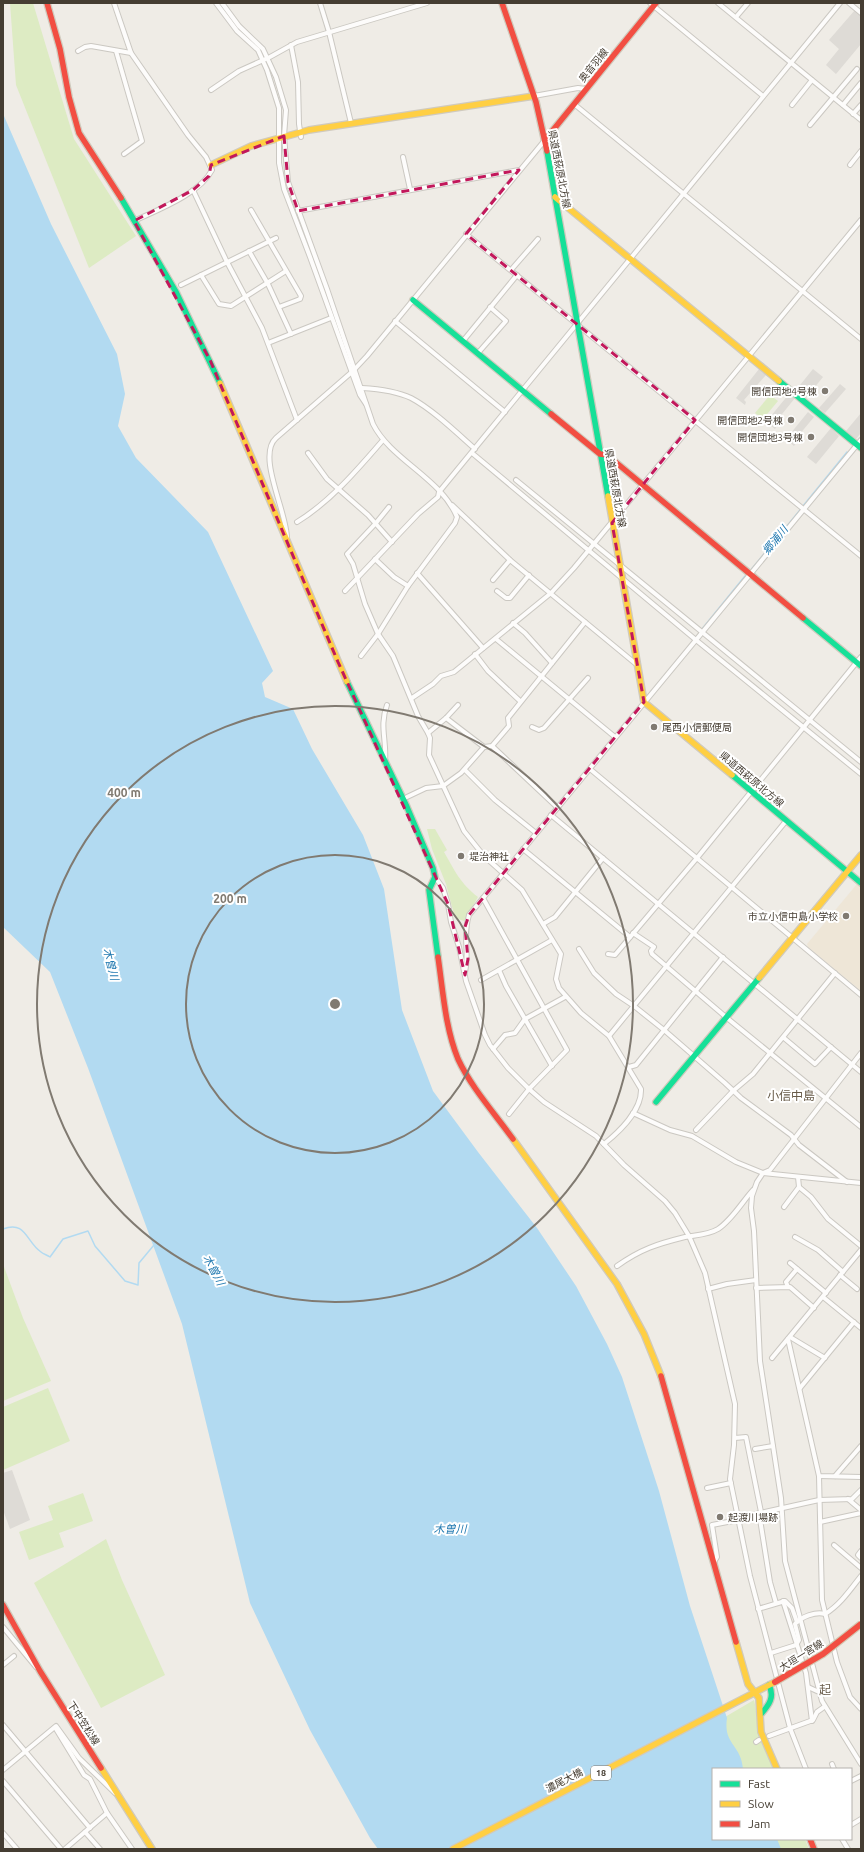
<svg xmlns="http://www.w3.org/2000/svg" width="864" height="1852" viewBox="0 0 864 1852" font-family="Ubuntu,'Noto Sans JP',sans-serif">
<rect width="100%" height="100%" fill="#efece6"/>
<path fill="#eee6d7" d="M857,884l4,4v103l-53,-44 -1,-3z"/>
<g fill="#ddebc3">
<path d="M10,3h23l41,136 62,97 -47,32 -73,-183z"/>
<path d="M770,395l8,6 -15,18 -8,-6z"/>
<path d="M427,829h8l12,21 -3,2c11,19 16,31 34,45l-14,24 -9,-3 -9,-34 -14,-35z"/>
<path d="M3,1264l20,54 28,63 -48,20z"/>
<path d="M48,1388l22,53 -67,29v-63z"/>
<path d="M83,1493l10,28 -34,12 5,14 -35,13 -10,-28 34,-12 -5,-14z"/>
<path d="M106,1539l16,41 43,95 -64,33 -67,-125z"/>
<path d="M754,1700c3,11 2,23 5,34 3,12 10,24 14,35h-31l-17,-36v-16z"/>
<path d="M771,1839h34l4,10h-34z"/>
</g>
<g fill="#dedbd6">
<path d="M855,10l6,5v29l-25,30 -10,-9 13,-16 -10,-9z"/>
<path d="M759,369l7,6 -22,25 2,2 -1,3 -9,-7z"/>
<path d="M813,369l10,8 -17,21 -10,-8z"/>
<path d="M840,384l6,5 -21,24 -6,-5z"/>
<path d="M789,394l6,4 -21,26 3,2 -2,3 -9,-7z"/>
<path d="M808,412l6,5 -20,24 2,2 -2,3 -8,-7z"/>
<path d="M861,413v20l-5,6 -10,-8z"/>
<path d="M831,428l8,8 -23,28 -9,-7z"/>
<path d="M12,1470l18,50 -20,9 -7,-19v-37z"/>
</g>
<path fill="#b2daf1" d="M3,110l1,6 47,108 66,130 8,40 -7,32 18,32 72,74 65,139 -11,12 3,14 28,12 19,40 51,86 21,54 18,121 31,81 45,61 59,76 39,58 31,58 15,33 37,114 31,115 37,112c-4,27 14,26 16,51h-30v70h64l4,10h-403l-8,-11 -60,-108 -60,-127 -68,-279 -94,-256 -38,-96 -47,-45z"/>
<g fill="none" stroke-linecap="round" stroke-linejoin="round">
<g stroke="#b2daf1" stroke-width="1.5">
<path d="M803,506l44,-54"/>
<path d="M750,571l50,-61"/>
<path d="M702,629l43,-53"/>
<path d="M3,1229c23,-9 23,13 38,23 2,2 6,3 9,5l13,-18 25,-8 7,15 30,35 13,4 1,-22 15,-18"/>
</g>
<g stroke="#cbc8c2" stroke-width="6">
<g id="street">
<path d="M114,3l17,50 57,82 18,22 6,13c-12,24 -55,40 -78,51"/>
<path d="M216,3l21,28 21,19 9,20 12,38v55l5,26 26,68 50,138 6,9"/>
<path d="M222,3l17,23 24,23 13,28 10,33 -2,26 4,46 39,107 46,135c18,36 68,54 84,93l-2,6 -47,63 -30,48 -17,22"/>
<path d="M320,3l9,29 22,91"/>
<path d="M650,3l113,93"/>
<path d="M718,3l143,117"/>
<path d="M849,3l12,10"/>
<path d="M736,17l12,-14"/>
<path d="M291,45l7,37 1,42 2,13"/>
<path d="M78,51l7,-4 6,-1 40,7"/>
<path d="M116,51l26,90 -18,13"/>
<path d="M211,90l28,-19 31,-14 27,-15 130,-39"/>
<path d="M534,96l44,-8 8,1"/>
<path d="M574,104l287,235"/>
<path d="M792,105l20,-25"/>
<path d="M843,105l18,-22"/>
<path d="M853,114l8,-9"/>
<path d="M810,125l47,-56"/>
<path d="M403,157l7,32"/>
<path d="M850,165l11,-14"/>
<path d="M193,190l34,72 35,66 35,92"/>
<path d="M251,210l50,86 -1,3 -21,8"/>
<path d="M298,211l221,-41"/>
<path d="M466,234l395,322"/>
<path d="M249,251l19,33 23,50"/>
<path d="M511,270l27,-31"/>
<path d="M201,275l18,29 12,2 55,-35"/>
<path d="M181,285l95,-47"/>
<path d="M395,321l110,91"/>
<path d="M463,341l54,-66"/>
<path d="M268,343l63,-25"/>
<path d="M478,353l28,-32 -16,-14"/>
<path d="M362,388c17,1 34,3 49,10 21,11 46,35 64,51"/>
<path d="M308,453l19,26 41,36 24,27"/>
<path d="M472,453l224,187 165,134"/>
<path d="M516,480l345,282"/>
<path d="M452,505l58,55 126,104"/>
<path d="M389,507l-13,16 -29,31 6,10 12,40 13,30 15,22 25,60 10,17 2,5 -1,17 35,76 20,25 38,34 39,64 -5,25 3,9 22,25 28,23 32,53c1,21 -22,43 -37,55"/>
<path d="M297,522c33,-20 61,-53 86,-82"/>
<path d="M287,539c1,-25 -31,-83 -11,-101l77,-67 14,-15 178,-216"/>
<path d="M375,559l19,18 14,9"/>
<path d="M417,573l66,75"/>
<path d="M493,580l17,-20"/>
<path d="M345,591l73,-77 20,-17 1,-5 401,-489"/>
<path d="M497,591l9,7h4l19,-23"/>
<path d="M513,623l12,10 27,30"/>
<path d="M496,639l119,98"/>
<path d="M475,654l13,17 32,30"/>
<path d="M412,698l21,-14 8,-8 13,-4 97,-79 23,-25 287,-348"/>
<path d="M446,718l38,29"/>
<path d="M532,727l7,3 5,-2 44,-50"/>
<path d="M428,733l18,-15 12,-13"/>
<path d="M492,746l66,62"/>
<path d="M385,761c2,-20 -6,-35 2,-56"/>
<path d="M590,769l271,226"/>
<path d="M465,770l30,30 41,33"/>
<path d="M407,797l19,-9 17,-2 18,-13 23,-26 8,-1 17,-20 -1,-8 77,-96"/>
<path d="M551,815l310,257"/>
<path d="M523,849l107,88"/>
<path d="M435,877l8,11 5,16 3,18 8,25 7,34 19,54 5,10 18,23 21,21 15,13 52,34 28,29 41,36 10,12 14,23 16,37 30,131 -1,41 -4,34 20,97 40,152 16,41"/>
<path d="M483,898l84,152 -38,39 -20,25"/>
<path d="M543,924l12,-7 48,-59"/>
<path d="M633,933l21,14 -3,4 1,3 75,64 134,109"/>
<path d="M579,949l15,24 22,21 18,12 30,24 61,53 16,15 50,37 8,10 48,37"/>
<path d="M608,954l7,1 82,-97 164,-201"/>
<path d="M499,970l7,16 46,80"/>
<path d="M465,972c5,-22 -3,-34 4,-57l392,-475"/>
<path d="M481,980l71,-40"/>
<path d="M609,1036l177,-215"/>
<path d="M784,1038l31,26 16,-17"/>
<path d="M493,1049l12,-14 10,-2 10,-14 40,-22"/>
<path d="M861,1053l-91,117 -7,3 -6,9 -5,14 -1,12 3,23 6,130 21,137 4,63 37,140 39,63"/>
<path d="M629,1067l7,-2 87,-108"/>
<path d="M633,1113l37,17 22,6 44,26 27,11 98,10"/>
<path d="M696,1130l37,-39 20,-17 82,-101"/>
<path d="M799,1187l12,10 17,22 33,27"/>
<path d="M784,1207l15,-20 -1,-10"/>
<path d="M795,1237l23,13 25,22"/>
<path d="M790,1263l36,30"/>
<path d="M617,1266c24,-17 40,-22 68,-29 11,-2 23,-2 33,-8 14,-9 24,-27 35,-39"/>
<path d="M840,1275l17,14"/>
<path d="M788,1287l-2,-5 11,-13"/>
<path d="M756,1288l34,-1 24,21"/>
<path d="M708,1289l19,-5 29,-4"/>
<path d="M823,1297l38,31"/>
<path d="M790,1337l35,21"/>
<path d="M788,1339l31,137 42,1"/>
<path d="M772,1358l89,-108"/>
<path d="M800,1388l54,-66"/>
<path d="M735,1438l11,-1 15,75"/>
<path d="M755,1449l18,-3"/>
<path d="M819,1476l3,124 15,62 13,35 11,12"/>
<path d="M835,1476l26,-30"/>
<path d="M707,1488l24,-5"/>
<path d="M848,1499l13,11"/>
<path d="M759,1513l11,69 6,21"/>
<path d="M738,1518l81,-18 33,-1 9,-9"/>
<path d="M820,1522l41,-9"/>
<path d="M834,1545l27,23"/>
<path d="M861,1551l-3,4 3,3"/>
<path d="M714,1562l3,-5 -5,-32 26,-5"/>
<path d="M783,1601l23,72 6,48"/>
<path d="M758,1609l27,-8 7,7 5,14"/>
<path d="M3,1627l33,40"/>
<path d="M771,1653l25,-8 3,-5 -4,-16c6,-7 21,-13 30,-10 15,-9 25,-24 36,-38"/>
<path d="M3,1665l11,-9"/>
<path d="M808,1687l11,5"/>
<path d="M3,1725l87,103"/>
<path d="M56,1729l28,46 6,4 17,34 25,36"/>
<path d="M769,1736l44,-16 4,-8 7,-5"/>
<path d="M756,1742l3,-2"/>
<path d="M832,1764l2,5"/>
<path d="M3,1770l53,-44 23,32 36,35"/>
<path d="M3,1781l58,68"/>
<path d="M851,1781l10,-5"/>
<path d="M851,1825l10,-6"/>
<path d="M85,1832l15,17"/>
<path d="M3,1833l14,16"/>
<path d="M842,1839l6,10"/>
<path d="M65,1849l42,-36"/>
</g>
</g>
<g stroke="#d0cabd" stroke-width="8">
<g id="fast">
<path d="M547,151l61,345"/>
<path d="M121,198l55,94 44,91"/>
<path d="M413,300l138,114"/>
<path d="M779,381l82,67"/>
<path d="M803,618l58,48"/>
<path d="M347,682l60,125 26,61 2,9 -6,13 9,67"/>
<path d="M732,775l129,108"/>
<path d="M656,1102l103,-124"/>
<path d="M761,1714c8,-9 14,-17 8,-29"/>
</g>
</g>
<g stroke="#d0cabd" stroke-width="8">
<g id="slow">
<path d="M211,165l40,-19 58,-16 225,-34"/>
<path d="M555,197l224,184"/>
<path d="M220,383l127,299"/>
<path d="M608,496l36,206 88,73"/>
<path d="M759,978l102,-123"/>
<path d="M513,1139l104,145 27,50 17,42"/>
<path d="M736,1642l12,42 11,14 2,34 16,37"/>
<path d="M101,1768l51,81"/>
<path d="M453,1849l322,-167"/>
</g>
</g>
<g stroke="#d0cabd" stroke-width="8">
<g id="jam">
<path d="M47,3l13,46 9,48 10,36 42,65"/>
<path d="M502,3l34,99 11,49"/>
<path d="M545,140l111,-137"/>
<path d="M551,414l49,40 7,1 196,163"/>
<path d="M438,957c5,34 7,70 20,102 13,28 37,55 55,80"/>
<path d="M661,1376l75,266"/>
<path d="M3,1605l37,66 61,97"/>
<path d="M810,1839l4,10"/>
</g>
</g>
<use href="#street" stroke="#fdfcfb" stroke-width="4"/>
<use href="#fast" stroke="#16e098" stroke-width="5.5"/>
<use href="#slow" stroke="#ffcf43" stroke-width="5.5"/>
<use href="#jam" stroke="#f24e42" stroke-width="5.5"/>
<g stroke="#d3c8b2" stroke-width="8" stroke-linecap="butt">
<path id="jam-bridge" d="M775,1682l48,-28 38,-30"/>
</g>
<use href="#jam-bridge" stroke="#f24e42" stroke-width="6"/>
</g>
<path fill="none" stroke="#c2185b" stroke-width="3" stroke-dasharray="8 5" stroke-linejoin="round" d="M284,136l4,46 10,29 221,-41 -53,64 229,186 -83,103 32,179 -175,213 -4,12 3,32 -3,16 -17,-71 -110,-242 -128,-302 -76,-139 59,-31 16,-14 2,-11z"/>
<g fill="none" stroke="#807a71" stroke-width="2">
<circle cx="335" cy="1004" r="149"/>
<circle cx="335" cy="1004" r="298"/>
</g>
<g fill="#807a71" stroke="#fff" stroke-width="1.5">
<circle cx="825" cy="391" r="4"/>
<circle cx="791" cy="420" r="4"/>
<circle cx="811" cy="437" r="4"/>
<circle cx="654" cy="727" r="4"/>
<circle cx="461" cy="856" r="4"/>
<circle cx="846" cy="916" r="4"/>
<circle cx="720" cy="1517" r="4"/>
</g>
<g text-anchor="middle" stroke-width="4" stroke-linejoin="round" paint-order="stroke">
<rect fill="#fff" stroke="#7d7770" stroke-width="1" x="591" y="1766" width="20" height="14" rx="3"/>
<g font-size="9" font-weight="bold" fill="#453d32">
<text x="601" y="1776">18</text>
</g>
<g font-size="10" fill="#453d32" stroke="#fff">
<text transform="translate(593 65) rotate(-51)" y="4">奥音羽線</text>
<text transform="translate(560 169) rotate(79)" y="4">県道西萩原北方線</text>
<text transform="translate(616 488) rotate(80)" y="4">県道西萩原北方線</text>
<text transform="translate(752 779) rotate(40)" y="4">県道西萩原北方線</text>
<text transform="translate(801 1655) rotate(-32)" y="4">大垣一宮線</text>
<text transform="translate(84 1723) rotate(57)" y="4">下中笠松線</text>
<text transform="translate(564 1780) rotate(-27)" y="4">濃尾大橋</text>
</g>
<g font-size="10" fill="#453d32" stroke="#fff" text-anchor="end">
<text x="817" y="395">開信団地4号棟</text>
<text x="783" y="424">開信団地2号棟</text>
<text x="803" y="441">開信団地3号棟</text>
<text x="662" y="731" text-anchor="start">尾西小信郵便局</text>
<text x="469" y="860" text-anchor="start">堤治神社</text>
<text x="838" y="920">市立小信中島小学校</text>
<text x="728" y="1521" text-anchor="start">起渡川場跡</text>
</g>
<g font-size="11" font-style="italic" fill="#227ab1" stroke="#fff">
<text transform="translate(775 540) rotate(-51)" y="4">郷浦川</text>
<text transform="translate(111 964) rotate(76)" y="4">木曽川</text>
<text transform="translate(214 1270) rotate(62)" y="4">木曽川</text>
<text x="450" y="1533">木曽川</text>
</g>
<g font-size="12" fill="#685b49" stroke="#fff">
<text x="791" y="1100">小信中島</text>
<text x="825" y="1694">起</text>
</g>
</g>
<circle cx="335" cy="1004" r="6" fill="#807a71" stroke="#fff" stroke-width="2"/>
<g font-size="12" text-anchor="middle" font-weight="bold" fill="#807a71" stroke="#fff" stroke-width="4" stroke-linejoin="round" paint-order="stroke">
<text x="124" y="797">400 m</text>
<text x="230" y="903">200 m</text>
</g>
<rect width="864" height="1852" fill="none" stroke="#453d32" stroke-width="8"/>
<rect x="712" y="1768" width="140" height="72" fill="#ffffff" stroke="#b5b1ad"/>
<rect x="720" y="1781" width="20" height="6" fill="#16e098" stroke="#b5b1ad"/>
<text x="748" y="1788" font-size="12" fill="#453d32">Fast</text>
<rect x="720" y="1801" width="20" height="6" fill="#ffcf43" stroke="#b5b1ad"/>
<text x="748" y="1808" font-size="12" fill="#453d32">Slow</text>
<rect x="720" y="1821" width="20" height="6" fill="#f24e42" stroke="#b5b1ad"/>
<text x="748" y="1828" font-size="12" fill="#453d32">Jam</text>
</svg>
